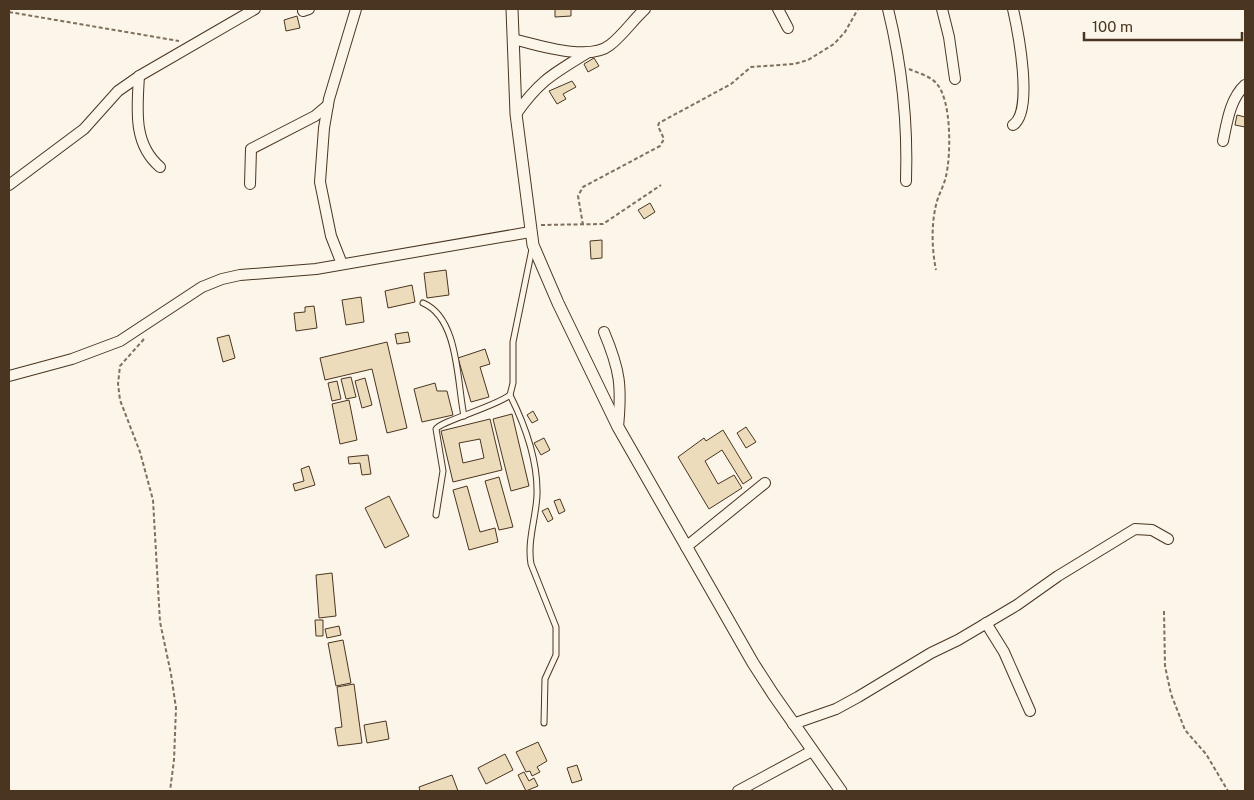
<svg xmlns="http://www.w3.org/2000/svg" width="1254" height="800" viewBox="0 0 1254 800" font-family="'Public Sans',sans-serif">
<rect width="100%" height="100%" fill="#fbf6e9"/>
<g fill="#ecdcbc" stroke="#4a3520" fill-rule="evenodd">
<path d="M555,9h16v7l-16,1z"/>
<path d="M297,16l3,12 -14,3 -2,-11z"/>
<path d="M594,58l5,8 -11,6 -4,-8z"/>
<path d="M572,81l4,6 -13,7 3,5 -9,5 -8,-13z"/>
<path d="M1237,115l8,2v10l-10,-2z"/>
<path d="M650,203l5,9 -11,7 -6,-9z"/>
<path d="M602,240v18l-11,1 -1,-18z"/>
<path d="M446,270l3,25 -22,3 -3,-25z"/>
<path d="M412,285l3,17 -27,6 -3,-17z"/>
<path d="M361,297l3,25 -18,3 -4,-25z"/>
<path d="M314,306l3,22 -21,3 -2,-18 11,-1v-5z"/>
<path d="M408,332l2,10 -13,2 -2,-10z"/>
<path d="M229,335l6,23 -12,4 -6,-24z"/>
<path d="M387,342l20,86 -20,5 -15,-64 -47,11 -5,-22z"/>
<path d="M485,349l5,15 -10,3 9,30 -18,5 -13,-44z"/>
<path d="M351,377l5,20 -10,2 -5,-20z"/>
<path d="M365,378l7,27 -10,3 -7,-27z"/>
<path d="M337,381l4,18 -9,2 -4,-18z"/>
<path d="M435,383l2,8h10l6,24 -31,7 -8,-33z"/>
<path d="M349,400l8,40 -17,4 -8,-40z"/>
<path d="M533,411l5,9 -6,3 -5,-8z"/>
<path d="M512,414l17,72 -18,5 -18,-72z"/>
<path d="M490,419l12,51 -49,12 -12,-51zM480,439l4,19 -21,5 -4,-20z"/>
<path d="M746,427l10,15 -10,6 -9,-15z"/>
<path d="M723,430l29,48 -9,6 -21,-34 -17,11 13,23 16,-9 8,13 -33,21 -31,-52 26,-19 2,3z"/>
<path d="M544,438l6,12 -9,5 -7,-12z"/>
<path d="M368,455l3,19 -9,1 -2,-12 -11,1 -1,-7z"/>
<path d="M309,466l6,19 -20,6 -2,-7 11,-3 -3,-12z"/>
<path d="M499,477l14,50 -14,3 -14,-49z"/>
<path d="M467,486l13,46 15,-4 3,14 -29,8 -16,-60z"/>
<path d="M389,496l20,40 -24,12 -20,-40z"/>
<path d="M560,499l5,12 -6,3 -5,-13z"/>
<path d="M548,508l5,11 -5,3 -6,-11z"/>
<path d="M332,573l4,43 -17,2 -3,-43z"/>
<path d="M315,620h8v16h-7z"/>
<path d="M339,626l2,9 -14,3 -2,-9z"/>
<path d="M343,640l8,43 -15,3 -8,-43z"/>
<path d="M354,684l8,59 -24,3 -3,-18 7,-1 -5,-40z"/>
<path d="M386,721l3,18 -22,4 -3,-18z"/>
<path d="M538,742l9,19 -10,6 3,5 -8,4 -2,-5 -4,1 -10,-20z"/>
<path d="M505,754l8,16 -27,14 -8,-16z"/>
<path d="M577,765l5,15 -10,3 -5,-15z"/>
<path d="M524,772l5,9 5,-3 4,8 -12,5 -8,-16z"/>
<path d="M452,775l6,16h-38l-1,-4z"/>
</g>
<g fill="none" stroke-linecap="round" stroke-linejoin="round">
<g stroke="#4a3520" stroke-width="7">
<g id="service">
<path d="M423,303c36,15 34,80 41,113"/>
<path d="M510,395c15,30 28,66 27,100 -1,23 -10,46 -6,69l25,63v28l-11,24 -1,44"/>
<path d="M436,515l7,-44 -7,-42c5,-8 59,-22 74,-34l3,-12v-41l19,-93"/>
</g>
</g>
<g stroke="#4a3520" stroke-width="12">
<g id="minor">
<path d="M778,9l10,19"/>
<path d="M888,9c14,57 20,113 18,172"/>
<path d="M942,9l7,28 6,42"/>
<path d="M303,11l6,-2"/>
<path d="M513,39c25,6 76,23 97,6 13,-10 23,-25 35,-36"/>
<path d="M139,76c-2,34 -6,68 21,91"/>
<path d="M516,114c24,-34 37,-40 71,-61"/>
<path d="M1013,125c21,-13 5,-94 0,-116"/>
<path d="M1223,141c4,-19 7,-42 22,-56"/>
<path d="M250,184l1,-35 64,-33 13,-11"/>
<path d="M9,185l75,-56 34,-38 23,-16 114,-66"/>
<path d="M342,264l-11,-28 -11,-54 4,-54 5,-29 27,-90"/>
<path d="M604,332c16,38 18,54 14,95"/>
<path d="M9,376l63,-17 48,-18 82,-54 20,-8 18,-4 76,-6 214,-37"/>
<path d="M686,547l79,-64"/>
<path d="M986,623l18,29 26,59"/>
<path d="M793,724l43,-15 22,-12 73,-44 27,-13 59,-35 41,-29 77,-47 17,1 16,9"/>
<path d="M738,791l74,-40"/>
</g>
</g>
<g stroke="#4a3520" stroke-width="13">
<path id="tertiary" d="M512,9l4,105 17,131 25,58 60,124 135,236 20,31 68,97"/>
</g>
<g stroke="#7f6f5c" stroke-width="2" stroke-dasharray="4 2.5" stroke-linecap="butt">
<path d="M9,12l170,29"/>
<path d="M909,69c9,4 21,7 27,14 16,16 15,73 10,93 -2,10 -8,19 -10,29 -5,21 -4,45 0,65"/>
<path d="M541,225l62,-1 58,-39"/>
<path d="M583,225l-5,-29 5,-9 77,-41 4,-7 -6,-13 1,-3 72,-39 20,-17 43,-3 14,-4 26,-16 11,-12 13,-23"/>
<path d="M144,339l-24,27 -2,18 2,16 20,52 13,48 7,122 11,52 5,34 -2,52 -4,31"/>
<path d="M1164,611l1,55 6,28 14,36 21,24 22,37"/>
</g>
<use href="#service" stroke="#fbf6e9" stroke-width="5"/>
<use href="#minor" stroke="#fbf6e9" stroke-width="10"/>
<use href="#tertiary" stroke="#fbf6e9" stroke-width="11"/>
</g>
<rect width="1254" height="800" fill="none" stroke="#4a3520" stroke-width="20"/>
<path d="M1084 32v8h158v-8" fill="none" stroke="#4a3520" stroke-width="2.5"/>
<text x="1092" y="32" font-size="15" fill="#4a3520" stroke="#fbf6e9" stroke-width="4" paint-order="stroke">100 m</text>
</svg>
